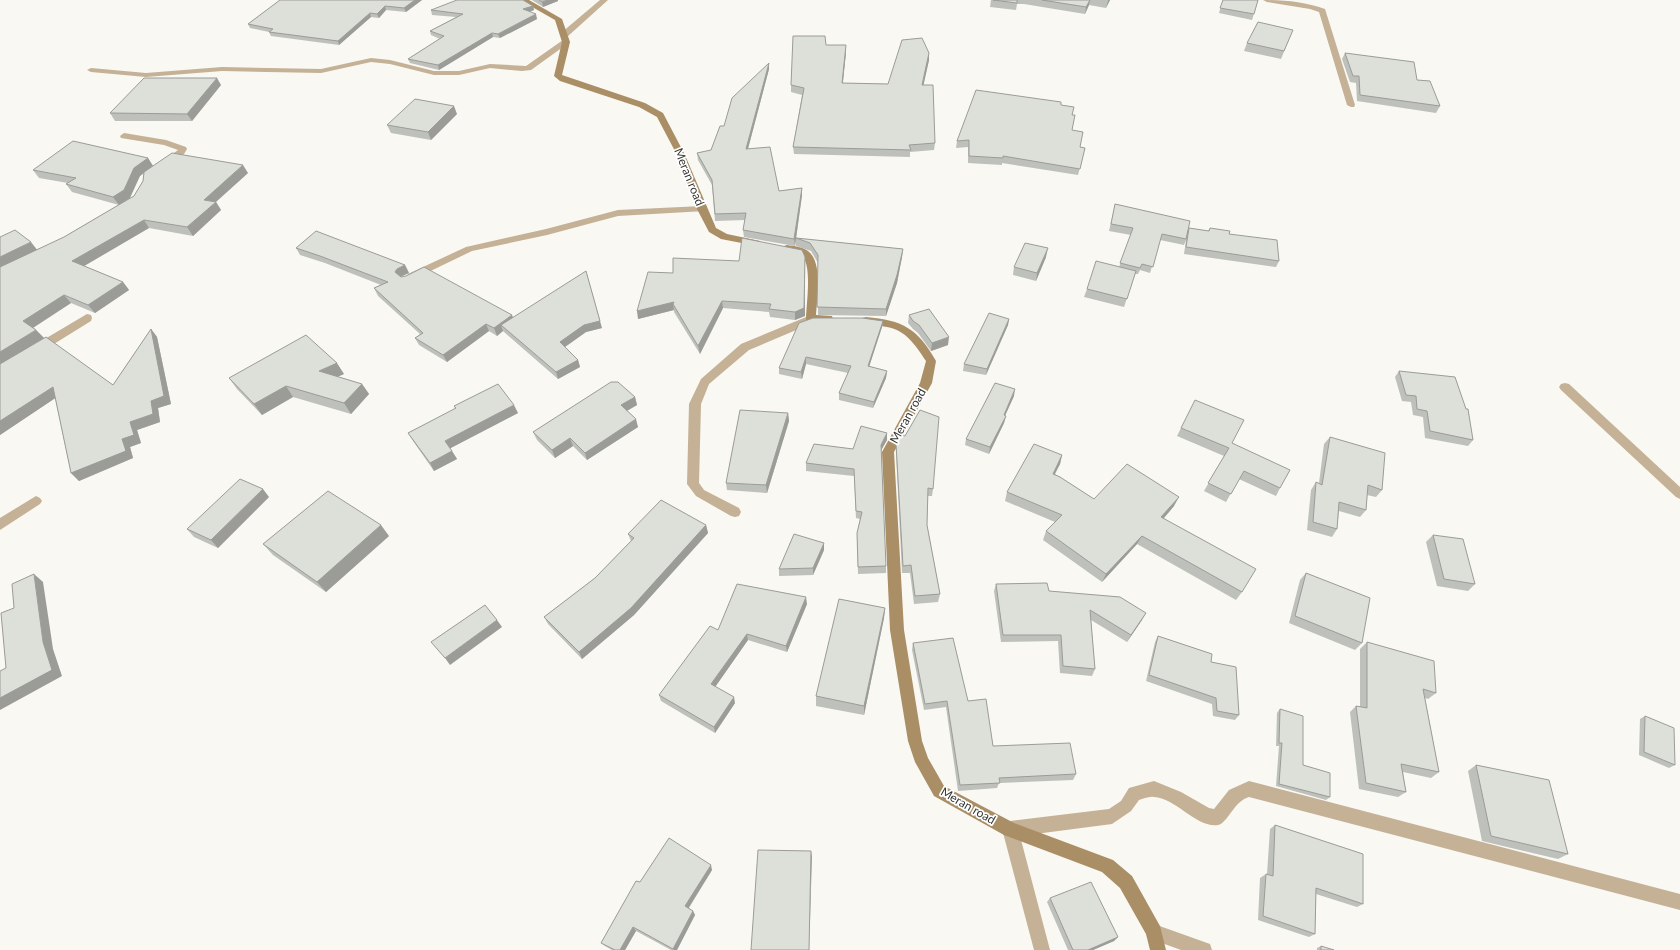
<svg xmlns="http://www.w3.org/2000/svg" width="1680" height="950" viewBox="0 0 1680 950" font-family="Lato,sans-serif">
<rect width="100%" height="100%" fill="#f9f8f2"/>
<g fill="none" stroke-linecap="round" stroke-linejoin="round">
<g fill="#c4b196" fill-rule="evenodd">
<path d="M600,0h8l-41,37h-6v-4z"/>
<path d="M1263,0c21,0 42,2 62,9l30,96 -1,2h-3l-4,-2 -28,-93 -9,-3 -43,-7z"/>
<path d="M563,40h3l4,2 -39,28 -9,1 -32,-3 -31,7h-25l-44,-11 -19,-2 -50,11 -99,-2 -76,6 -55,-5 -4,-2 4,-2 55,5 76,-6 99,2 50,-11 19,2 44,11h25l31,-7 36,2z"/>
<path d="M124,133l42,7 20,7 1,2 -3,5 -18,12 -4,-3 1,-2 15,-11 -14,-5 -43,-7 -1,-2z"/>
<path d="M702,206l5,3 -2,2 -87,5 -71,19 -75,16 -56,27h-8l-1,-2 1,-2 58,-27 80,-18 72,-19z"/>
<path d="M87,314l4,1 1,3 -1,3 -50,31h-8l-1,-3 1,-3z"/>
<path d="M811,315l4,1 1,3 -1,3 -66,28 -40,34 -8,20 -2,79 5,7 35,18 2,4 -2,4 -4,1 -4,-1 -35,-20 -9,-12 2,-80 12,-25 40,-35z"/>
<path d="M1565,383l4,1 111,103v12l-4,-2 -115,-107 -2,-3 2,-3z"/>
<path d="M36,496l4,2 2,3 -2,3 -40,26v-12z"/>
<path d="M1154,781l27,11 28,16 5,1 15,-19 20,-9 431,113v16l-431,-113c-15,4 -21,26 -31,28 -22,3 -42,-27 -64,-28 -5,-1 -11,2 -15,3l-8,11 -19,13 -92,12 30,114h-16l-32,-121 2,-6 6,-2 99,-12 12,-8 8,-13z"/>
<path d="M1154,924l56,20 2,6h-31l-33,-12 -2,-6 2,-6z"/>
</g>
<g fill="#aa8e66" fill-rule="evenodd">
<path d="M520,0h9l33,19 8,23 -8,33 83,28 18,10 22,42 31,73 11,6 33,7 2,2 -2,2 -3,1 -36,-7 -12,-7 -12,-23 -20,-54 -20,-38 -18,-10 -79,-26 -6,-5 8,-34 -7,-22z"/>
<path d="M787,245c7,1 16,2 21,6 15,11 9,48 8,64l16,1 1,3 -1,3h-25l-1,-3c0,-14 7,-55 -5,-64 -5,-3 -12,-3 -17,-5l-2,-2 2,-2z"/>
<path d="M866,317c37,3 52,12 70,44l-4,22 -38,69 10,178 18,111 6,17 16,28 70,37 99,37 19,16 28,50 6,24h-16l-4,-16 -26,-46 -18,-16 -98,-37 -70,-39 -19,-34 -7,-21 -18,-111 -8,-178 38,-69 6,-22c-10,-15 -20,-31 -39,-34 -8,-2 -17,-1 -25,-3l-1,-3 1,-3z"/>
</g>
</g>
<g fill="#bec0bb">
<path d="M280,0h142l-16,12 -20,-2 -7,8 -8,-1 -32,28 -68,-9 -2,-4 -19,-4 -2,-4z"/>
<path d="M532,0h26v1l-15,6z"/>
<path d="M991,0h119l-4,8 -17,-3 -4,9 -61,-10h-7l-1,6 -26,-3z"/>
<path d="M1223,0h35l-6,20 -33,-7z"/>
<path d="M533,6l1,4 -5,2 8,7 -37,19 -7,-1 -54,33 -29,-7 -2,-4 32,-20 -9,-4 -1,-4 26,-14 -24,-2 -1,-5z"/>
<path d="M1293,30l-12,29 -37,-8 3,-8z"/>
<path d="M826,45l20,7 -3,31 45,1 41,-31v7l-6,25 12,58 -1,7 -24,2v5l-116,-3 -1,-7 9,-52 -11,-3v-7z"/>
<path d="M1345,53l72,27 23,26 -4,7 -79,-12 -1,-18 -6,-1 -8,-23z"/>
<path d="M769,63v6l-21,80 31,42 23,-3v7l-6,43 107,11 -1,8 -5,26 -11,33 -68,-1v-52l-7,-12 -15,-5v-6l-1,6 -51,-9 -1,-7 2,-10 -30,1 -3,-36 -14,-25 -1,-7 14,-3 13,-24z"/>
<path d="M221,85l-29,36h-77l-5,-8z"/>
<path d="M1061,105l11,10v15l8,17 5,1 -7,27 -76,-12v2l-34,-2v-16l-12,1 1,-7z"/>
<path d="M457,114l-26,26 -40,-7 -4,-8z"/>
<path d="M148,158l5,8 95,7 -32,29 5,8 -28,26 -44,-8 -65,38 39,16 6,8 -34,23 -24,-10 -38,25 3,2 8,8 69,47 38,-56 6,8 14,67 -13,4 2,14 -23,8 4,13 -11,4 3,11 -54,23 -8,-8 -16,-75 -55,37v-198l37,13 27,-13 63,-37 7,-4 9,-15 1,-9 -4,4 -21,29 -47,-13 -6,-8 2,-1 -29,-5 -6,-8z"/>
<path d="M1115,204l73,27 1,-3 19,3 2,-3 19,6 50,27 -3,6 -92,-13 2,-14 -2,5 -24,-5 -10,33 -10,-3 -2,4h-3l-11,33 -40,-10 3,-8 32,-22 12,-32 -22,-4z"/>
<path d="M296,248l109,17 4,8 -9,4 112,38 1,3 89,10 -16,4 -21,15 13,13 2,7 -22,12 -54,-47 -1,-1 -6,5 -8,-5 -42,31 -28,-17 -4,-7 5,-4 -42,-38 -4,-8 7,-3 -56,-22 -25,-8z"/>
<path d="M805,257v59l-10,4 -25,-3 -1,-5 -46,-4 -23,46 -26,-42v-2l-36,9 35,-46 66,-12z"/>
<path d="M1046,257l-10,24 -23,-6 1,-8z"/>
<path d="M909,315l39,30 -17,6 -13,-18 -5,-4 -5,-6z"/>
<path d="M1009,319l-1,6 -22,50 -23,-4 1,-7z"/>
<path d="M883,321l-1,6 -13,40 18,4 -1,7 -13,30 -34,-8v-7l9,-20 -42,-9 -4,15 -23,-5v-6z"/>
<path d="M1399,371l74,69 -5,6 -43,-8 -2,-21 -10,-2 -2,-13 -9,-1 -7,-24z"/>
<path d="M344,374l-7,3 25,7 7,10 -18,20 -58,-17 -31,18 -25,-26 -8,-11z"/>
<path d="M1014,396l-9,20h1l-2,7 -15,31 -24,-9 1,-6z"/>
<path d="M635,397l2,8 -10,6 11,16 -51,33 -14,-14 -18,12 -18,-18 -4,-8z"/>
<path d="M454,406l64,7 -68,35 7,11 -23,12 -21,-30 -5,-8 47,-24z"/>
<path d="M788,413l1,8 -22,72 -40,-3 -1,-7z"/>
<path d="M1181,428l51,15 48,45 -4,8 -37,-17 -13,23 -22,-11 20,-35 -47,-20z"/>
<path d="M887,433v7l-6,11 5,115v7l-28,1 -1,-41 3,-14 -4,-1 -2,-42 -48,-5v-8l47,-14z"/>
<path d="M1330,437l52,53 -6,7 -9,-2 -1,15 -6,7 -21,-6 -2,18 -5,8 -25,-7 4,-40 5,-8 3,1 5,-39z"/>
<path d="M896,444l37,45 -1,7h-4l-1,29 13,69 -2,8 -24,2 -4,-31h-8l-6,-121z"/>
<path d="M1062,455l-2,9 -5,10 39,25 80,7 -10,12 78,74 -6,8 -99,-56 -35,38 -59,-42 3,-9 9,-9 -50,-21 2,-9z"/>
<path d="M269,497l-51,51 -24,-11 -7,-8z"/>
<path d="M706,525l2,8 -74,82 -52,44 -34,-35 -4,-7 51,-39 36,-37 -3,-7z"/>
<path d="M1433,535l42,49 -7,7 -31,-5 -11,-44z"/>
<path d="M389,536l-63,56 -53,-37 -10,-11z"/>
<path d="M824,550l-11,25 -34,1v-7z"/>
<path d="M1306,573l56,70 -7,7 -66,-27 11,-43z"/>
<path d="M996,584l53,7 93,29 -15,22 -36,-22 4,49 -3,7 -32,-3 -2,-32 -57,1 -7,-51z"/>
<path d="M807,604l-20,48 -39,-12 -33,47 20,16 -20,30 -54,-32 -2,-6 59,-65z"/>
<path d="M885,608l-1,10 -20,97 -48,-9v-10z"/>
<path d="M1158,636l53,26 28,53 -4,5 -22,-4 -1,-12 -66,-23 9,-39z"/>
<path d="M1367,642l69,51 -8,6 -3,-1 14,74 -8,6 -28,-6 3,20 -8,5 -39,-8 -9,-77 6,-6 4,1v-58z"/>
<path d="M913,643l55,58 25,45 83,28 -3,6 -74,3 -2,5 -39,3 -12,-84 -22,3 -12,-60z"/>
<path d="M1280,709l23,56 27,32 -4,3 -50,-14 3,-40h-3l1,-33z"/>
<path d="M1645,716l30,49 -6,3 -30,-13 1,-36z"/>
<path d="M1476,765l92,89 -10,5 -76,-18 -14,-70z"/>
<path d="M1275,825l88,79 -6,3 -41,-13 -1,40 -6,3 -51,-17 2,-42 6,-4h1l3,-45z"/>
<path d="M712,870l-23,38 4,3 2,4 -18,35h-6l-35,-19 -11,19h-13l-7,-4 -4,-3 39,-61z"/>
<path d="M1050,898l68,39 -4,4 -21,9h-25l-21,-48z"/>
<path d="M1321,946l13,4h-17v-2z"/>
</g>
<g fill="#9b9c98">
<path d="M415,0h7l-16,12 -2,-4z"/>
<path d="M548,0h10v1l-15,6 -1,-5z"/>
<path d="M1090,0l-1,5 -4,9 1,-7z"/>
<path d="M1108,0h2l-4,8 2,-7z"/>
<path d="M385,6l1,4 -7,8 -2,-4z"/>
<path d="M533,6l1,4 -10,4 -1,-5z"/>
<path d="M370,13l1,4 -32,28 -1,-4z"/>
<path d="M536,14l1,5 -37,19 -2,-4z"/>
<path d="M492,33l1,4 -54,33 -1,-5z"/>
<path d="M846,45v7l-4,38v-7z"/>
<path d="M929,53v7l-7,32v-7z"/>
<path d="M769,63v6l-23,87v-7z"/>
<path d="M217,78l4,7 -29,36 -5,-7z"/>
<path d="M454,106l3,8 -26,26 -3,-8z"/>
<path d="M148,158l5,8 -13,10 -10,22 -11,7 -6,-8 21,-29z"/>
<path d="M243,165l5,8 -39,35 -5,-8z"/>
<path d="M802,188v7l-7,51 -1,-7z"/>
<path d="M216,202l5,8 -28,26 -6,-9z"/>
<path d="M144,220l5,8 -70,41 -7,-8z"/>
<path d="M31,242l7,9 -38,17v-11z"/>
<path d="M1048,248l-2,9 -10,24 1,-8z"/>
<path d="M903,249l-1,8 -5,26 -11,33v-7z"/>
<path d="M805,257v59l-10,4v-8z"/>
<path d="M405,265l4,8 -9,4 -5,-5 2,-3z"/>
<path d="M586,271l16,57 -16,4 -24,17 -2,-7z"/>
<path d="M123,282l6,8 -34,23 -7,-8z"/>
<path d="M64,295l7,8 -40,26 -8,-8z"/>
<path d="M722,301l1,7 -23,46 -2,-8z"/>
<path d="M674,302l-1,2 1,6 -36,9 -1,-8z"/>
<path d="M512,315l3,8 -14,2 2,6 -6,5 -3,-8z"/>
<path d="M1009,319l-1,6 -22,50 1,-6z"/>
<path d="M883,321l-1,6 -15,46 1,-7z"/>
<path d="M486,324l3,7 -42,31 -4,-7z"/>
<path d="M151,329l6,8 14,67 -13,4 2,14 -23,8 4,13 -11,4 3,11 -54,23 -8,-8 51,-34 8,-17 21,-21z"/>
<path d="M36,330l8,8 -44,27v-13z"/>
<path d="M949,337l-1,8 -17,6 1,-8z"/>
<path d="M806,357v7l-4,15 -1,-7z"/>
<path d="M578,360l2,7 -22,12 -2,-7z"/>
<path d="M337,363l7,11 -19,8 -6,-11z"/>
<path d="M887,371l-1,7 -13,30 1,-6z"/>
<path d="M362,384l7,10 -18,20 -7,-11z"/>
<path d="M286,386l7,11 -31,18 -8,-11z"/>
<path d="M53,387l7,8 -60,40v-14z"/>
<path d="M1015,389l-1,7 -12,26 2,-7z"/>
<path d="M635,397l2,8 -14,8 -2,-8z"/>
<path d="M514,405l4,8 -69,36 -4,-8z"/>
<path d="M788,413l1,8 -22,72 -1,-8z"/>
<path d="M1006,416l-2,7 -15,31 1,-7z"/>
<path d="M636,419l2,8 -51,33 -2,-7z"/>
<path d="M887,433v7l-7,12 1,-7z"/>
<path d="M570,438l3,8 -18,12 -3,-8z"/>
<path d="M452,451l5,8 -23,12 -4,-8z"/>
<path d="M1062,455l-2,9 -10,19 3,-9z"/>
<path d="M263,489l6,8 -51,51 -7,-8z"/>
<path d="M1179,497l-5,9 -17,20 4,-9z"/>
<path d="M381,525l8,11 -63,56 -9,-10z"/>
<path d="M706,525l2,8 -74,82 -52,44 -3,-7z"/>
<path d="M1142,536l-5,8 -35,38 4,-8z"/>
<path d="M824,543v7l-11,25v-7z"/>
<path d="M34,574l9,8 10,67 9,27 -62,34v-12l43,-56z"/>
<path d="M806,597l1,7 -20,48 -1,-6z"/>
<path d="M885,608l-1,10 -20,97v-9z"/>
<path d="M1146,613l-4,7 -15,22 4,-7z"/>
<path d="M497,620l5,7 -52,38 -5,-7z"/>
<path d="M747,634l1,6 -35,50 -2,-6z"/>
<path d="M734,697l1,6 -20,30 -1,-6z"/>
<path d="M811,851l1,6 -3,93z"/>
<path d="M711,865l1,5 -25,40 -2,-4z"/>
<path d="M693,911l2,4 -18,35h-3l-1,-1z"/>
<path d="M633,927l3,4 -11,19h-5z"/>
<path d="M1118,937l-4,4 -21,9h-5z"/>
</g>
<g fill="#dddfd9" stroke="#9b9c98">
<path d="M280,0h135l-11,8 -19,-2 -8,8 -7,-1 -32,28 -69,-9 4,-3 -25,-5z"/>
<path d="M457,0h66l10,6 -10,3 13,5 -38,20 -6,-1 -54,32 -30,-6 36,-23 -14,-5 33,-17 -32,-4z"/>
<path d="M539,0h9l-6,2z"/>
<path d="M993,0h24v3z"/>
<path d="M1042,0h48l-4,7z"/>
<path d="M1223,0h35l-4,14 -34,-6z"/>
<path d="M1258,22l35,8 -9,21 -37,-8z"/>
<path d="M793,36h32l1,9h20l-4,38 46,1 14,-44 20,-2 7,15 -7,32h11l2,58 -26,2 2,5 -118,-3 11,-59 -13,-3z"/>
<path d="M1345,53l69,9 3,18 13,1 10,25 -80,-11 -1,-19h-6z"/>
<path d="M769,63l-23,86 24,-2 9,44 23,-3 -8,51 -51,-9 3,-17 -31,1 -3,-34 -15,-27 14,-3 9,-24h4l8,-28z"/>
<path d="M144,78h73l-30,36 -77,-1z"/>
<path d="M976,90l85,12v3l13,2 -2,8h3l-3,15 11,2 -3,15 5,1 -5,21 -77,-13v2l-34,-2v-16l-12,1z"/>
<path d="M415,99l39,7 -26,26 -41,-7z"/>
<path d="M73,141l75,17 -14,10 -10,22 -11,7 -47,-13 10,-6 -43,-8z"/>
<path d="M172,153l71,12 -39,35 12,2 -29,25 -43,-7 -72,41 51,21 -35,23 -24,-10 -41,26 13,9 -36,22v-85l64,-30 63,-37 7,-4 9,-15 1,-9z"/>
<path d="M1115,204l75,17 -4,18 -24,-5 -9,33 -11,-3 -2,4 -20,-5 13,-35 -22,-4z"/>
<path d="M1189,228l20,3 1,-3 20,3 -1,3 48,6 2,21 -93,-14z"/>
<path d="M15,230l16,12 -31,15v-20z"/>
<path d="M316,231l89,34 -8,4 -2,3 6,5 5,-1 18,-9 88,48 -18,13 -8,-4 -43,31 -28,-17 8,-5 -49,-45 14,-6 -68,-26 -24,-8z"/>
<path d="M742,238l60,12 3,7 -1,51 -9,4 -26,-3 2,-5 -49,-3 -24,45 -25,-42 1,-2 -37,9 11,-39 25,1v-15l66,3z"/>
<path d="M796,238l107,11 -6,26 -11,34 -69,-2 1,-52 -8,-12z"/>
<path d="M1025,243l23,5 -11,25 -23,-6z"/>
<path d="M1096,261l40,10 -9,28 -40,-10z"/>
<path d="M586,271l14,50 -16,4 -24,17 18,18 -22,12 -55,-47z"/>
<path d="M929,309l20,28 -17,6 -13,-18 -6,-4 -4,-6z"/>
<path d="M989,313l20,6 -22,50 -23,-5z"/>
<path d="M813,318h49l21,3 -15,45 19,5 -13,31 -35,-9 12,-27 -45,-9 -5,15 -22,-4 20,-45z"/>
<path d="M151,329l13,67 -13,5 2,13 -23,8 4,13 -12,4 4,12 -55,22 -18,-86 -53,34v-57l46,-27 67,48z"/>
<path d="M306,335l31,28 -18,8 43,13 -18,19 -58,-17 -32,18 -25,-26z"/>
<path d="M1399,371l56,6 11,32h2l5,31 -43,-9 -3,-20 -10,-2 -1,-13 -10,-1z"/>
<path d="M611,382h7l17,15 -14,8 15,14 -51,34 -15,-15 -18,12 -19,-18z"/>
<path d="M995,383l20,6 -11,26 2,1 -16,31 -24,-8z"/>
<path d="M498,384l16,21 -69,36 7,10 -22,12 -22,-30 48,-25 -2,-2z"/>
<path d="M1195,400l49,20 -12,23 58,27 -10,18 -36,-17 -13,23 -23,-11 21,-35 -48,-20z"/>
<path d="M740,410l48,3 -22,72 -40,-2z"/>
<path d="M920,410l19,7 -6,72 -5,-1 -1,37 13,69 -25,2 -4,-31 -8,1 -7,-122 5,-9 4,1z"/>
<path d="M861,426l26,7 -6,12 5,121 -28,1 -1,-34 5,-21 -6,-1 -2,-42 -48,-6 8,-19 39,5z"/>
<path d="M1330,437l55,16 -3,37 -14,-5 -2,25 -27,-8 -2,27 -24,-7 3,-40 6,3z"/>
<path d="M1034,444l28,11 -9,19 7,3 34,22 33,-35 52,33 -18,20 95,52 -14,23 -100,-56 -36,38 -60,-43 16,-16 -55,-23z"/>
<path d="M240,479l23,10 -52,51 -24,-11z"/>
<path d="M328,491l53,34 -64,57 -54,-38z"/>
<path d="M661,500l45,25 -75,83 -52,44 -35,-35 51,-39 39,-40 -6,-4z"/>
<path d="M794,534l30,9 -11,25 -34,1z"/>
<path d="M1433,535l30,4 12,45 -31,-5z"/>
<path d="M1306,573l64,25 -8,45 -67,-27z"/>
<path d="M34,574l9,68 9,28 -52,28v-27l6,-3 -5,-55 13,-5 -2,-24z"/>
<path d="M1047,583l2,8 71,6 26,16 -15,22 -41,-25 5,59 -32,-3 -2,-31h-58l-7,-51z"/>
<path d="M737,584l69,13 -20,49 -39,-12 -36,50 23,13 -20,30 -55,-32 51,-69 8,4z"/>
<path d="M839,599l46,9 -21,98 -48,-10z"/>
<path d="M485,605l12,15 -52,38 -14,-16z"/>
<path d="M1158,636l54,18 -1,8 25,5 3,48 -22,-4 -1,-13 -67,-23z"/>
<path d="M953,638l15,63 18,-2 7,47 77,-3 6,31 -77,4 1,5 -40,2 -13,-84 -22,3 -12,-61z"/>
<path d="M1367,642l67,19 2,32 -13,-4 16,83 -38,-8 5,28 -40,-9 -10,-77 11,2z"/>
<path d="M1280,709l23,7v49l27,8v24l-51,-13 3,-41h-3z"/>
<path d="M1645,716l29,12 1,37 -31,-13z"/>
<path d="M1476,765l73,15 19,74 -77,-18z"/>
<path d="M1275,825l88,29v50l-47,-16 -1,46 -52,-18 3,-42 7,2z"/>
<path d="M669,838l42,27 -26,41 8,5 -20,38 -40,-22 -13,23h-5l-14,-7 35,-62 4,1z"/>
<path d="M758,850l53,1 -2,99h-58z"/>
<path d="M1091,882l27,55 -30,13h-15l-23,-52z"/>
<path d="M1321,946l13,4h-13z"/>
</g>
<g text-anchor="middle" stroke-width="3.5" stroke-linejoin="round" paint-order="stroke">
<g font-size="12" fill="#343432" stroke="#fff">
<text transform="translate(689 177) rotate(68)" y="4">Meran road</text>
<text transform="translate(908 416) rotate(-61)" y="4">Meran road</text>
<text transform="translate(968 806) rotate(30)" y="4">Meran road</text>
</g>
</g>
</svg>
